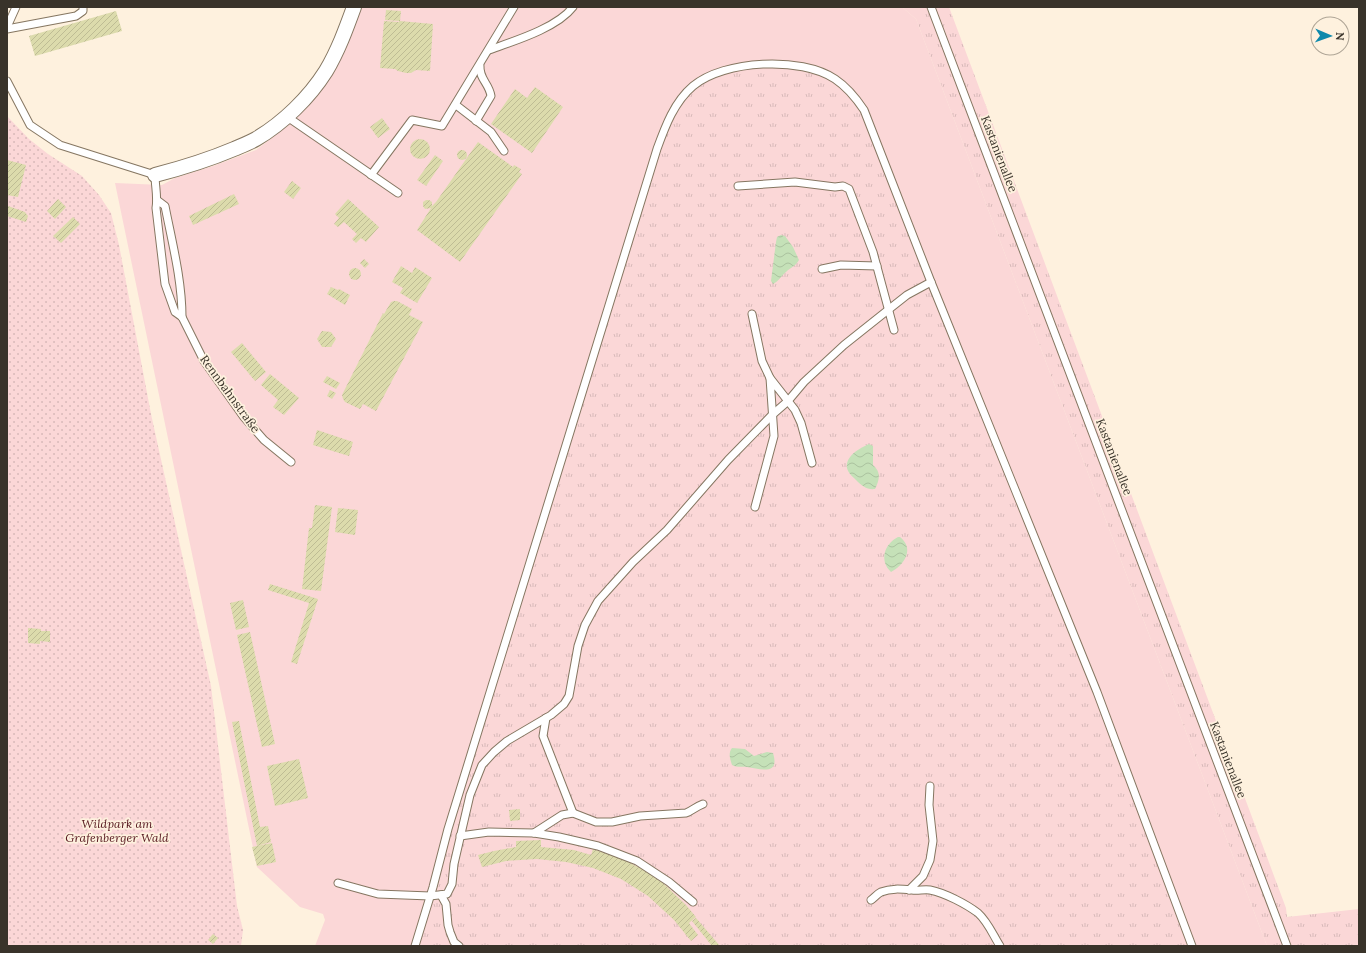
<svg xmlns="http://www.w3.org/2000/svg" width="1366" height="953" viewBox="0 0 1366 953" font-family="Lora,serif">
<defs>
<pattern id="grass-tufts" width="24" height="20" patternUnits="userSpaceOnUse"><rect width="24" height="20" fill="#fbd7d7"/><path d="M3 7l-1-3M5 7V3M7 7l1-3M15 17l-1-3M17 17v-4M19 17l1-3" fill="none" stroke="#d8b9b9"/></pattern>
<pattern id="park-dots" width="8" height="8" patternUnits="userSpaceOnUse"><rect width="8" height="8" fill="#fbd7d7"/><path d="M2 2h.1M6 6h.1" fill="none" stroke="#d8b9b9" stroke-width="1.8" stroke-linecap="round"/></pattern>
<pattern id="water-waves" width="16" height="10" patternUnits="userSpaceOnUse"><rect width="16" height="10" fill="#c5e1b8"/><path d="M0 5q4-4 8 0t8 0" fill="none" stroke="#aac29e"/></pattern>
<pattern id="building-hatch" width="6" height="6" patternUnits="userSpaceOnUse"><rect width="6" height="6" fill="#dcdbac"/><path d="M-1 1l2-2M0 6l6-6M5 7l2-2" fill="none" stroke="#bebc94"/></pattern>
</defs>
<rect width="100%" height="100%" fill="#fef1de"/>
<g fill="url(#grass-tufts)">
<path d="M902,7h47l337,901 1,9 72,-8v37h-92l-351,-927z"/>
<path d="M772,64l49,8 35,26 241,594 95,254h-777l242,-797 21,-46 31,-27z"/>
</g>
<path fill="url(#park-dots)" d="M7,116l22,23 19,15 34,22 17,19 12,18 8,32 32,169 60,272 26,220 6,24 -2,16h-234z"/>
<path fill="#fbd7d7" d="M360,7h542l14,12 351,927h-75l-95,-254 -233,-582 -30,-32 -43,-13 -62,4 -37,17 -26,38 -251,822h-100l10,-26 -2,-6 -23,-7 -43,-40 -142,-684 47,2 13,-7 38,-12 43,-16 34,-26 35,-38 17,-30z"/>
<g fill="url(#water-waves)">
<path d="M781,235l4,1 8,11 6,13c-3,6 -9,8 -13,12 -5,4 -7,9 -13,12l-2,-3 5,-39 1,-5z"/>
<path d="M869,444l4,2v19c8,7 7,14 2,24 -8,1 -13,-3 -19,-9 -3,-3 -8,-7 -9,-12 -2,-12 13,-20 22,-24z"/>
<path d="M898,537h2c15,12 4,28 -9,35 -12,-11 -7,-28 7,-35z"/>
<path d="M732,748l13,1 9,7 13,-4 6,1c7,23 -12,16 -26,14 -5,-1 -9,1 -15,-2 -2,-6 -4,-12 0,-17z"/>
</g>
<g fill="url(#building-hatch)">
<path d="M386,10l15,1 -1,10 33,3 -3,47 -14,-1 -5,3h-5l-8,-2 -3,-2 -15,-1 4,-47 15,1v-1l-14,-1z"/>
<path d="M116,11l6,20 -87,25 -6,-20z"/>
<path d="M535,87l28,20 -31,46 -41,-29 24,-35 12,9z"/>
<path d="M382,118l8,11 -12,9 -8,-11z"/>
<circle cx="420" cy="149" r="10"/>
<path d="M478,142l35,25 1,-2 7,4 -2,3 3,2 -62,88 -43,-32 14,-22 -6,1 -2,-3v-4l3,-2h3l3,2v4l4,-4z"/>
<circle cx="462" cy="155" r="5"/>
<path d="M435,155l8,6 -17,25 -9,-6z"/>
<path d="M7,160l19,5 -8,32 -11,-2z"/>
<path d="M292,181l9,7 -8,11 -9,-7z"/>
<path d="M234,194l5,10 -46,21 -4,-9z"/>
<path d="M58,199l8,8 -11,12 -8,-8z"/>
<path d="M348,199l31,28 -13,15 -5,-4 -5,5 -4,-4 5,-5 -13,-12 -6,5 -4,-3 5,-6 -4,-4z"/>
<path d="M8,206l17,6 3,4 -2,6 -19,-6z"/>
<path d="M73,217l7,7 -19,19 -8,-7z"/>
<path d="M364,259l5,5 -4,4 -5,-5z"/>
<path d="M401,266l11,7 3,-6 17,11 -15,25 -17,-10 3,-5 -11,-6z"/>
<circle cx="355" cy="274" r="6"/>
<path d="M331,287l7,3 1,-1 11,6 -5,10 -18,-11z"/>
<path d="M394,301h3l15,8 -3,6 14,7 -47,89 -13,-7 -3,5 -15,-7 -2,-3 -1,-4 41,-82 1,1 7,-12z"/>
<path d="M322,331l9,1 5,7 -5,8h-9l-5,-8z"/>
<path d="M242,343l24,29 -11,9 -24,-29z"/>
<path d="M270,374l29,24 -15,17 -11,-8 5,-7 -17,-15z"/>
<path d="M327,376l13,7 -4,6 -13,-7z"/>
<path d="M330,390l6,3 -4,6 -5,-3z"/>
<path d="M317,430l36,12 -4,14 -36,-11z"/>
<path d="M315,505l17,2 -11,84 -19,-2 7,-61h3z"/>
<path d="M338,508l20,2 -3,25 -20,-3z"/>
<path d="M270,584l48,15 -21,65 -6,-2 18,-59 -41,-13z"/>
<path d="M243,600l6,27 -13,3 -6,-27z"/>
<path d="M28,628l13,1v2h9v11l-10,-1v3l-12,-1z"/>
<path d="M250,632l25,112 -13,3 -25,-112z"/>
<path d="M239,721l21,106 8,-1 3,16 -14,4 -25,-124z"/>
<path d="M299,759l9,39 -33,8 -8,-40z"/>
<path d="M520,809v11l-10,1 -1,-11z"/>
<path d="M541,840v7l33,3 17,5 2,-6 31,11 18,9 21,14 23,22 10,12 -7,6 9,12 -7,6 -17,-21 -26,-24 -27,-17 -28,-11 -27,-6 -29,-3 -31,2 -24,6 -4,-12 16,-4 22,-4v-6z"/>
<path d="M272,843l4,19 -19,4 -5,-19z"/>
<path d="M696,918l24,28h-8l-20,-25z"/>
<path d="M213,934l5,4 -5,6 -5,-4z"/>
</g>
<g fill="none" stroke-linecap="round" stroke-linejoin="round">
<g stroke="#857661" stroke-width="9">
<g id="lane">
<path d="M931,7l356,939"/>
<path d="M7,27l9,-20"/>
<path d="M7,29l69,-13 7,-5v-4"/>
<path d="M489,50c25,-9 68,-22 84,-43"/>
<path d="M7,81l23,44 30,20 95,30c0,11 3,22 1,33l9,76 10,28 7,5 22,44 39,55 21,24 27,22"/>
<path d="M456,105l35,27 13,19"/>
<path d="M286,116l112,77"/>
<path d="M476,121l15,-25c-2,-13 -12,-17 -11,-30"/>
<path d="M371,175l41,-55 30,6 72,-119"/>
<path d="M738,186l57,-4 40,5 8,-1 6,3 24,63 21,78"/>
<path d="M157,200l8,6c7,36 17,74 17,111"/>
<path d="M822,269l19,-4 36,1"/>
<path d="M752,314l10,47 8,17"/>
<path d="M755,507l19,-71 -4,-58 25,32 6,13 11,40"/>
<path d="M546,718l-3,18 30,77"/>
<path d="M534,833l28,-18 11,-2 23,9h16l28,-6 46,-3c6,-2 9,-6 17,-9"/>
<path d="M460,836l29,-4 45,1 25,4 39,9 39,15 32,21 24,20"/>
<path d="M338,883l40,11 52,2 17,-2 5,-10 2,-20 16,-69 12,-30 12,-13 13,-11 44,-26 13,-11 5,-8 9,-50 7,-21 13,-24 35,-39 34,-32 61,-70 44,-45 16,-14 16,-19 40,-37 44,-35 19,-15 24,-13"/>
<path d="M909,890l14,-14 7,-16 3,-19 -4,-36 1,-19"/>
<path d="M441,895l5,9 2,21 2,7 4,10 5,4"/>
<path d="M871,900c3,-2 6,-6 10,-8 10,-4 20,-3 31,-2 6,1 12,-1 18,0 15,3 36,14 48,23 10,9 15,22 22,33"/>
<path d="M415,946l18,-59 15,-58 209,-680c8,-22 17,-47 36,-63 31,-26 108,-30 142,-7 12,8 21,19 29,31l67,172 166,410 95,254"/>
</g>
</g>
<g stroke="#857661" stroke-width="16">
<path id="street" d="M155,175c27,-7 53,-15 79,-26 7,-3 15,-6 22,-10 27,-16 53,-41 70,-68 12,-20 20,-42 28,-64"/>
</g>
<use href="#lane" stroke="#fff" stroke-width="7"/>
<use href="#street" stroke="#fff" stroke-width="14"/>
</g>
<g text-anchor="middle" stroke-width="3.5" stroke-linejoin="round" paint-order="stroke">
<g font-size="12" fill="#39332a" stroke="#fef1de">
<text transform="translate(999 154) rotate(69)" y="4">Kastanienallee</text>
<text transform="translate(230 394) rotate(54)" y="4">Rennbahnstraße</text>
<text transform="translate(1114 457) rotate(69)" y="4">Kastanienallee</text>
<text transform="translate(1228 760) rotate(69)" y="4">Kastanienallee</text>
</g>
<g font-size="12" font-style="italic" fill="#56171e" stroke="#fef1de">
<text x="117" y="828">Wildpark am<tspan x="117" dy="14">Grafenberger Wald</tspan></text>
</g>
</g>
<rect width="1366" height="953" fill="none" stroke="#39332a" stroke-width="16"/>
<g transform="translate(1330 36) rotate(92)"><circle r="19" fill="#fef1de" stroke="#afa596"/>
<path d="M0-3L7 15L0 10L-7 15Z" fill="#0d89ac"/>
<text y="-6" font-size="11" font-weight="bold" text-anchor="middle" fill="#39332a">N</text>
</g>
</svg>
